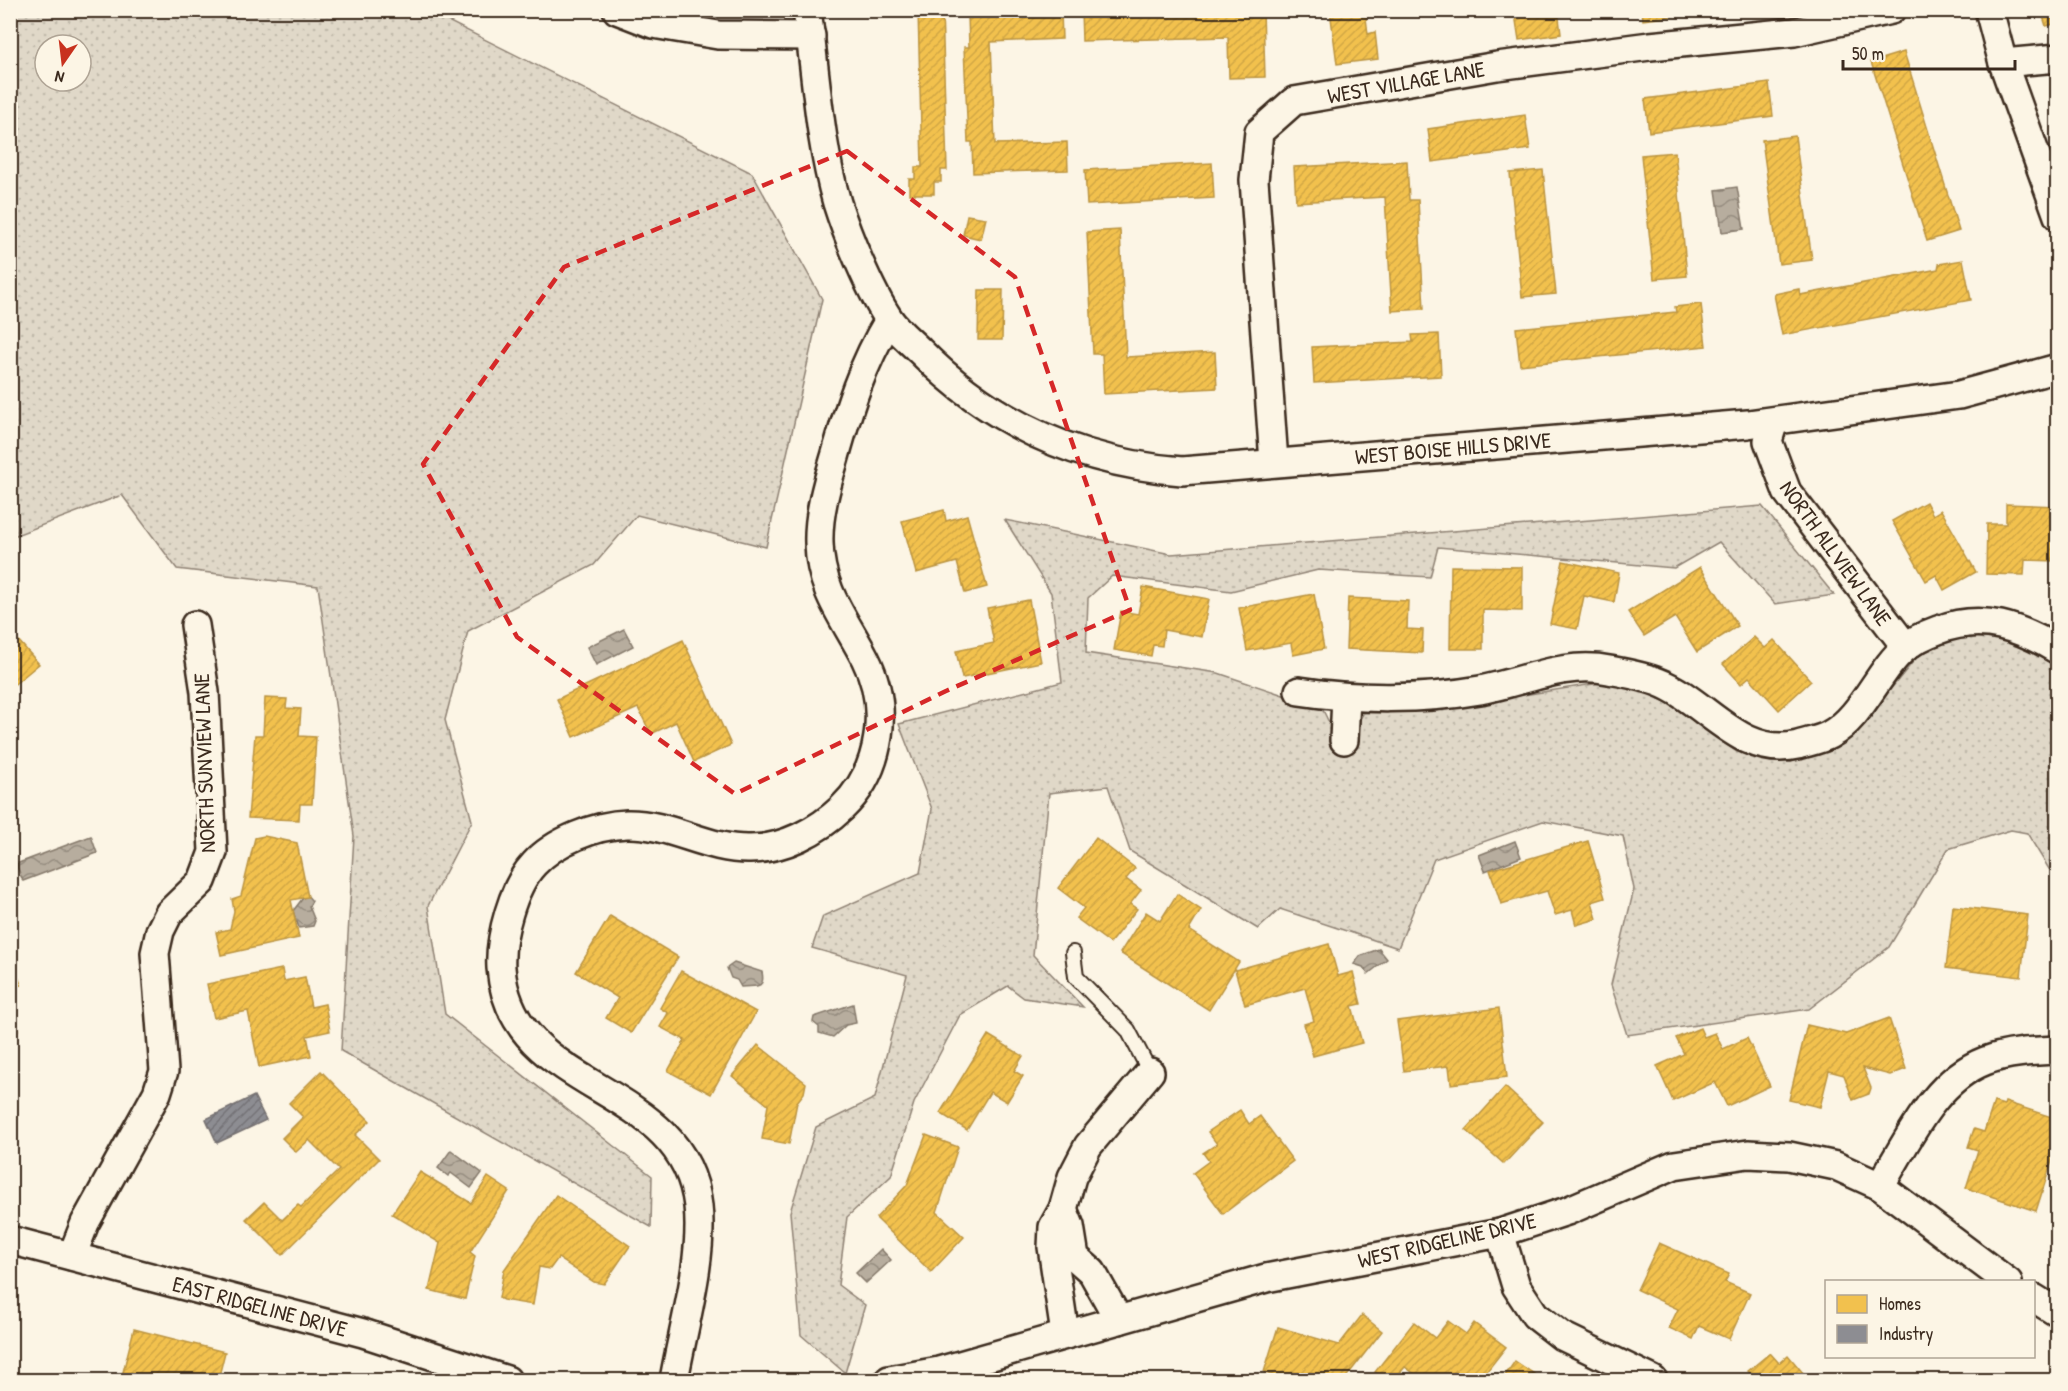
<svg xmlns="http://www.w3.org/2000/svg" width="2068" height="1391" viewBox="0 0 2068 1391" font-family="'Patrick Hand',sans-serif">
<defs>
<pattern id="grass-dots" width="8" height="8" patternUnits="userSpaceOnUse" patternTransform="scale(1.5)"><rect width="8" height="8" fill="#e0d8c8"/><path d="M2 2h.1M6 6h.1" fill="none" stroke="#c1baab" stroke-width="1.8" stroke-linecap="round"/></pattern>
<pattern id="water-waves" width="16" height="10" patternUnits="userSpaceOnUse" patternTransform="scale(1.5)"><rect width="16" height="10" fill="#b7ad9e"/><path d="M0 5q4-4 8 0t8 0" fill="none" stroke="#968d80"/></pattern>
<pattern id="homes-hatch" width="6" height="6" patternUnits="userSpaceOnUse" patternTransform="scale(1.5)"><rect width="6" height="6" fill="#f2c14e"/><path d="M-1 1l2-2M0 6l6-6M5 7l2-2" fill="none" stroke="#d0a644"/></pattern>
<pattern id="industry-hatch" width="6" height="6" patternUnits="userSpaceOnUse" patternTransform="scale(1.5)"><rect width="6" height="6" fill="#8d8d92"/><path d="M-1 1l2-2M0 6l6-6M5 7l2-2" fill="none" stroke="#747377"/></pattern>
</defs>
<rect width="100%" height="100%" fill="#fcf5e5"/>
<filter id="ink" filterUnits="userSpaceOnUse"><feTurbulence type="fractalNoise" baseFrequency=".0167" numOctaves="2"/><feDisplacementMap in="SourceGraphic" scale="12" xChannelSelector="R" yChannelSelector="G"/><feConvolveMatrix kernelMatrix="1 2 1 2 8 2 1 2 1" color-interpolation-filters="sRGB"/></filter>
<g filter="url(#ink)">
<g fill="url(#grass-dots)" stroke="#8e8173" stroke-width="1.5" fill-rule="evenodd">
<path d="M11,10l417,1 324,162 70,126 -56,248 -129,-32 -43,50 -126,66 -23,89 27,101 -44,85 17,108 207,162 -1,51 -310,-176 13,-215 -36,-250 -141,-17 -55,-74 -111,42zM45,45h36v36h-36z"/>
<path d="M1762,506l72,89 -59,9 -56,-62 -45,26 -236,-21 -8,30 -112,-7 -87,21 -119,-15 -24,22 -2,55 132,20 104,35 16,33 20,-19 10,-16 92,-1 146,-23 51,13 80,57 54,10 45,-17 39,-37 42,-51 35,-20 34,-5 34,12 37,23v203l-8,-1 -22,-36 -16,-3 -63,19 -59,98 -80,62 -182,26 -16,-50 23,-96 -11,-53 -80,-15 -109,38 -36,89 -118,-39 -22,20 -128,-78 -22,-65 -59,7 -16,162 50,52 -59,-9 -16,-12 -48,29 -46,88 -23,73 -44,41 -9,68 27,20 -20,68 -44,-38 -11,-123 26,-85 59,-29 32,-123 -95,-27 11,-32 97,-43 12,-64 -33,-85 163,-42 -11,-89 -46,-73 166,34z"/>
</g>
<g fill="url(#water-waves)" stroke="#85796b" stroke-width="1.5">
<path d="M1737,187l7,42 -22,3 -6,-42z"/>
<path d="M624,629l9,17 -37,19 -9,-18z"/>
<path d="M91,836l6,17 -74,28 -7,-17z"/>
<path d="M1515,841l6,16 -36,14 -6,-16z"/>
<path d="M306,894l6,7 -3,5 6,15 -2,5 -14,2 -2,-6 -4,1 -1,-4 3,-2 -2,-6z"/>
<path d="M1379,949l8,10 -19,15 -5,-7 -9,-3 6,-8z"/>
<path d="M734,963l28,9c4,19 -9,13 -21,15l-4,-7 -6,-2 -4,-10z"/>
<path d="M853,1004l3,19 -10,2 -13,12 -14,-4v-6l-6,-5 1,-5z"/>
<path d="M451,1150l31,23 -11,15 -20,-15 -3,3 -10,-8z"/>
<path d="M881,1249l10,11 -25,23 -10,-10z"/>
</g>
<g fill="url(#homes-hatch)" stroke="#bb9440" stroke-width="1.5">
<path d="M918,10h24l5,160h-6v12h-7v12h-25v-15h6v-12h7z"/>
<path d="M1081,10l182,1 2,66 -36,1 -1,-41 -146,4z"/>
<path d="M1330,10h35l3,24 7,-2 3,27 -41,5z"/>
<path d="M1521,10h37l3,24 -42,6 -4,-26z"/>
<path d="M1642,10h39v5l-38,5z"/>
<path d="M2041,10h17v13l-12,3z"/>
<path d="M1061,12l1,27 -71,3 4,102 72,-2 1,28 -95,3 -1,-31h-4l-4,-95h5l-1,-32z"/>
<path d="M1904,52l55,179 -32,10 -56,-179z"/>
<path d="M1769,83l4,33 -124,16 -4,-33z"/>
<path d="M1525,115l5,34 -98,13 -4,-33z"/>
<path d="M1795,136l17,124 -33,4 -17,-124z"/>
<path d="M1675,152l12,124 -33,3 -13,-124z"/>
<path d="M1407,161l2,39h9l6,109 -32,2 -7,-114 -89,5 -2,-35z"/>
<path d="M1212,163l2,35 -127,7 -2,-35z"/>
<path d="M1543,170l13,124 -34,3 -12,-124z"/>
<path d="M967,215l19,3 -5,21 -18,-4z"/>
<path d="M1120,230l6,127 89,-5 2,36 -113,6 -2,-40h-9l-6,-122z"/>
<path d="M1963,260l8,40 -189,35 -8,-41 25,-5 1,6 138,-26 1,-5z"/>
<path d="M979,290h24l-1,50h-24z"/>
<path d="M1701,304l5,42 -186,19 -4,-37 160,-16 -1,-5z"/>
<path d="M1439,334l2,42 -127,7 -2,-36 101,-5 -1,-7z"/>
<path d="M1926,502l7,13 8,-5 35,62 -32,18 -8,-15 -10,6 -34,-60z"/>
<path d="M2006,504l52,2 -2,55 -31,-1 -1,15 -38,-1 1,-50h19z"/>
<path d="M944,510l2,11 21,-6 20,72 -22,6 -8,-31 -41,11 -14,-52z"/>
<path d="M1563,561l56,12 -5,29 -30,-6 -7,33 -27,-5z"/>
<path d="M1451,566l71,1v44l-39,-1v39h-33z"/>
<path d="M1700,567l38,59 -41,26 -22,-35 -31,19 -16,-24z"/>
<path d="M1143,587l66,12 -7,38 -38,-7 -2,16 -9,-1 -2,11 -37,-6 7,-39 17,3z"/>
<path d="M1314,594l10,55 -31,6 -2,-12 -44,8 -8,-43z"/>
<path d="M1348,598l60,3 -1,28 16,1 -1,23 -76,-4z"/>
<path d="M1029,600l12,62 -79,16 -6,-27 38,-8 -7,-35z"/>
<path d="M10,631l29,33 -29,24z"/>
<path d="M1754,637l11,11 9,-8 37,41 -32,29 -30,-33 -8,7 -18,-20z"/>
<path d="M683,640l48,105 -37,17 -18,-40 -25,12 -13,-26 -64,29 -17,-38z"/>
<path d="M265,698l22,1 -1,9 15,1 -2,27 17,1 -4,67h-12l-1,16 -51,-2 7,-83h8z"/>
<path d="M264,836l33,7 11,54 -17,3 8,38 -78,17 -5,-23 14,-3 4,-18 -2,-12 9,-3 14,-58z"/>
<path d="M1096,838l39,30 -9,11 15,11 -11,14 7,5 -27,34 -34,-25 8,-10 -26,-20z"/>
<path d="M1588,841l17,57 -13,4 5,17 -21,6 -4,-15 -17,5 -8,-24 -46,13 -11,-34z"/>
<path d="M1177,894l24,16 -12,20 50,32 -30,48 -89,-57 26,-41 14,9z"/>
<path d="M1953,906l75,9 -7,62 -75,-9z"/>
<path d="M610,916l68,41 -47,76 -25,-15 12,-20 -42,-26z"/>
<path d="M1329,944l9,32 15,-4 8,32 -9,2 10,37 -49,13 -9,-32 10,-3 -9,-33 -60,17 -10,-35z"/>
<path d="M10,954l11,31 -11,3z"/>
<path d="M282,969l2,12 21,-4 6,30 14,-3 5,27 -23,5 4,20 -52,11 -11,-56 -34,7 -7,-34z"/>
<path d="M681,971l75,41 -45,82 -43,-23 17,-31 -25,-13 8,-14 -8,-5z"/>
<path d="M10,1006l8,24 -8,3z"/>
<path d="M1499,1008l8,69 -56,7 -2,-18 -45,5 -7,-50z"/>
<path d="M1889,1018l17,51 -16,6 -27,-7 8,20 -2,6 -16,6 -9,-25 -15,-4 -9,36 -31,-7 18,-75 39,9z"/>
<path d="M1700,1028l4,9 11,-4 8,16 24,-11 23,48 -43,20 -12,-24 -42,19 -16,-35 27,-12 -8,-16z"/>
<path d="M988,1035l35,21 -9,15 9,5 -16,26 -17,-10 -23,38 -27,-17z"/>
<path d="M758,1045l48,38 -2,10 -7,9 -8,42 -27,-5 6,-34 -36,-29z"/>
<path d="M321,1071l49,50 -15,14 24,24 -97,96 -36,-36 18,-17 18,18 16,-15 3,2 38,-37 -30,-30 -13,12 -14,-14 21,-21 -14,-14z"/>
<path d="M1505,1087l38,35 -39,42 -38,-34z"/>
<path d="M1994,1102l10,3 1,-3 53,17v23l-22,69 -70,-23 12,-38 -10,-3 6,-18 10,3z"/>
<path d="M1240,1110l9,14 11,-8 33,45 -70,53 -30,-41 16,-12 -6,-8 14,-9 -9,-12z"/>
<path d="M926,1135l32,12 -21,65 27,25 -33,35 -55,-54 31,-33z"/>
<path d="M420,1172l51,31 17,-26 21,14 -39,61 5,4 -10,43 -36,-9 11,-47 -48,-29z"/>
<path d="M556,1195l74,51 -26,38 -10,-2 -36,-24 -8,11 -11,-2 -6,38 -30,-5 -4,-2 5,-28z"/>
<path d="M1659,1243l70,31 -4,8 25,11 -21,46 -30,-13 -6,13 -24,-11 9,-19 -41,-19z"/>
<path d="M1362,1315l20,16 -38,49h-61l-19,-8 14,-45 61,18z"/>
<path d="M1448,1321l18,13 8,-11 32,24 -26,33h-57l-18,-13 -11,13h-7l-12,-8 39,-50 21,16z"/>
<path d="M134,1329l91,23 -7,28h-97z"/>
<path d="M1770,1353l9,10 9,-8 21,25h-57l2,-2 -6,-7z"/>
<path d="M1515,1361l28,19h-41z"/>
</g>
<path fill="url(#industry-hatch)" stroke="#746f6f" stroke-width="1.5" d="M254,1096l12,24 -49,23 -11,-24z"/>
<g fill="none" stroke-linecap="round" stroke-linejoin="round">
<g stroke="#3b2a1e" stroke-width="18">
<path id="lane" d="M1073,953l3,24 52,53 22,42"/>
</g>
<g stroke="#3b2a1e" stroke-width="32">
<g id="street">
<path d="M617,10l36,14 65,11 93,1"/>
<path d="M807,10c9,64 12,131 30,193 10,32 33,88 52,116 8,12 21,22 31,32 72,73 161,112 262,120l566,-47 211,-29 99,-27"/>
<path d="M1989,10l14,53 55,153"/>
<path d="M2003,63l55,-5"/>
<path d="M1774,421l-6,20 19,51 119,155"/>
<path d="M1274,462l-20,-282 5,-48 35,-31 203,-35 153,-20 144,-14 97,-22"/>
<path d="M1299,691c57,9 124,9 181,-1 43,-8 85,-29 129,-20 16,3 34,6 49,12 48,18 82,77 140,63 9,-3 22,-5 31,-10 34,-18 48,-64 77,-88 9,-8 21,-13 32,-17 45,-17 81,-3 120,20"/>
<path d="M1344,740l2,-42"/>
<path d="M1880,1186c28,-45 53,-105 105,-125 22,-9 49,-10 73,-11"/>
<path d="M1063,1209l7,17 5,31 17,15 27,48"/>
<path d="M1500,1233l16,53 19,29 27,21 91,44"/>
<path d="M10,1240l353,93 144,47"/>
<path d="M72,1256l13,-33 72,-130 7,-22 -9,-118 5,-22 9,-18 33,-32 11,-29 -8,-160 -10,-67"/>
<path d="M2034,1298l24,15"/>
<path d="M1065,1334l-13,-87 1,-20 10,-18 9,-32 16,-31 62,-74"/>
<path d="M674,1380c9,-52 30,-122 24,-174 -14,-127 -187,-110 -197,-238 -2,-30 12,-82 33,-104 21,-23 62,-39 93,-40 43,-1 80,26 123,25 33,0 68,-18 92,-41 40,-38 48,-101 23,-150 -20,-39 -45,-67 -46,-115 -1,-29 8,-59 16,-86 14,-50 27,-92 54,-137"/>
<path d="M889,1380l50,-9 327,-93 234,-45 67,-22 107,-46 74,-11 41,2 47,10 44,20 128,96"/>
</g>
</g>
<use href="#lane" stroke="#fcf5e5" stroke-width="14"/>
<use href="#street" stroke="#fcf5e5" stroke-width="27"/>
</g>
</g>
<path fill="none" stroke="#d62828" stroke-width="4.5" stroke-dasharray="12 8" stroke-linejoin="round" d="M847,151l168,126 115,333 -184,81 -211,103 -218,-157 -94,-173 141,-197z"/>
<g text-anchor="middle" stroke-width="6" stroke-linejoin="round" paint-order="stroke">
<g font-size="22" fill="#3b2a1e" stroke="#fcf5e5">
<text transform="translate(1406 82) rotate(-10)" y="8">WEST VILLAGE LANE</text>
<text transform="translate(1453 448) rotate(-5)" y="8">WEST BOISE HILLS DRIVE</text>
<text transform="translate(1836 553) rotate(54)" y="8">NORTH ALLVIEW LANE</text>
<text transform="translate(204 763) rotate(-92)" y="8">NORTH SUNVIEW LANE</text>
<text transform="translate(1447 1240) rotate(-13)" y="8">WEST RIDGELINE DRIVE</text>
<text transform="translate(260 1306) rotate(15)" y="8">EAST RIDGELINE DRIVE</text>
</g>
</g>
<rect width="2068" height="1391" fill="none" stroke="#fcf5e5" stroke-width="36"/>
<rect x="18" y="18" width="2032" height="1355" fill="none" stroke="#3b2a1e" stroke-width="2" filter="url(#ink)"/>
<rect x="1825" y="1280" width="210" height="78" fill="#fcf5e5" stroke="#afa495" stroke-width="1.5"/>
<rect x="1837" y="1295" width="30" height="18" fill="#f2c14e" stroke="#afa495" stroke-width="1.5"/>
<text x="1879" y="1310" font-size="18" fill="#3b2a1e">Homes</text>
<rect x="1837" y="1325" width="30" height="18" fill="#8d8d92" stroke="#afa495" stroke-width="1.5"/>
<text x="1879" y="1340" font-size="18" fill="#3b2a1e">Industry</text>
<g transform="translate(63 63) rotate(194)"><circle r="28" fill="#fcf5e5" stroke="#afa495" stroke-width="1.5"/>
<path d="M0-4.5L10 22L0 15L-10 22Z" fill="#c8321e"/>
<text y="-9" font-size="16" font-weight="bold" text-anchor="middle" fill="#3b2a1e">N</text>
</g>
<path d="M1843 60v9h172v-9" fill="none" stroke="#3b2a1e" stroke-width="3"/>
<text x="1852" y="60" font-size="18" fill="#3b2a1e" stroke="#fcf5e5" stroke-width="4.5" paint-order="stroke">50 m</text>
</svg>
